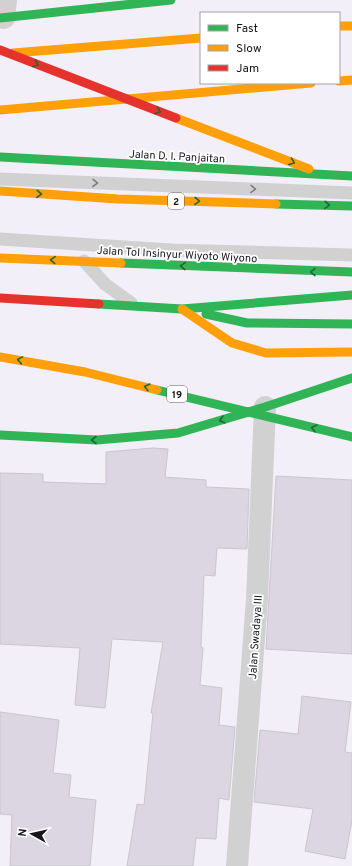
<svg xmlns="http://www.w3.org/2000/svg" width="352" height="866" viewBox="0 0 352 866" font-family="Overpass,sans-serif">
<rect width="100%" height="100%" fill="#f3eff8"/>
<g fill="#dbd6e2" stroke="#c9c6ce">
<path d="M153,448l15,1 -3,28 41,3v7l43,2 -2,60 -30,-1 -2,28 -11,-1 -3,72 2,1 -3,37 22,3 -3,37 16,2 -6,73 -10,-2 -3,41 -20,-1 -3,28h-66l10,-62 7,1 9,-92h-2l12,-71 -51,-3 -7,69 -30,-3 5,-57 -80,-4v-171l43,1v8l63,2v-32z"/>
<path d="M276,476l76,4v174l-86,-5z"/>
<path d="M302,696l49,6 -6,50 7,1v67l-7,39 -40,-8 8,-42 -59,-7 6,-72 38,4z"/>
<path d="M0,712l59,8 -6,53 18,2 -2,22 27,3 -6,66h-80l2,-51 -12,-1z"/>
</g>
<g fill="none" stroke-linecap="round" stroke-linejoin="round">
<g stroke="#d1d1d2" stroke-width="13">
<path d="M0,179l352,14"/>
<path d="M0,239l171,11 181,5"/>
<path d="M84,261l21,23 26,19"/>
</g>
<g stroke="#d1d1d2" stroke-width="22">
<path d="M4,18l2,-18"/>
<path d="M237,866l20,-267 8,-192"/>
</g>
<g stroke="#30b455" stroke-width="9">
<path d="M0,18l171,-18"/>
<path d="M0,157l352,19"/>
<path d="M276,204l76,2"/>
<path d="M121,263l231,9"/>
<path d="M99,304l83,5 170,-14"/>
<path d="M206,314l41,9 105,1"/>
<path d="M157,390l195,47"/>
<path d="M0,435l97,5 81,-7 87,-26 87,-29"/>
</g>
<g stroke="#ff9f0a" stroke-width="9">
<path d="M339,26h13"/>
<path d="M13,53l188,-15"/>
<path d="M339,81l13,-1"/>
<path d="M0,110l311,-27"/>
<path d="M176,118l133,51"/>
<path d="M0,191l118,8 158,5"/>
<path d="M0,258l121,5"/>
<path d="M182,309l50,34 34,10 86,-1"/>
<path d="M0,357l85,15 72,18"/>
</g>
<g stroke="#e5322d" stroke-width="9">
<path d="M0,50l176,68"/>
<path d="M0,298l99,6"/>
</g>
</g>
<defs><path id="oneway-chevron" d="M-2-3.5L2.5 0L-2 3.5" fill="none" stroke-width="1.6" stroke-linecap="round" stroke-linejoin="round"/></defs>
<g stroke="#246438">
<use href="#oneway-chevron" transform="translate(36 64) rotate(21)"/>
<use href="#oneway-chevron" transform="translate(158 111) rotate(21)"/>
<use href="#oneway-chevron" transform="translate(292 162) rotate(21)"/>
<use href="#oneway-chevron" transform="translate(39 194) rotate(4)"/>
<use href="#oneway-chevron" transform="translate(197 201) rotate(2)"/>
<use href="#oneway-chevron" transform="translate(327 205) rotate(2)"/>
<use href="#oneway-chevron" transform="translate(53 260) rotate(-177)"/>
<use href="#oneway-chevron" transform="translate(183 266) rotate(-177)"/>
<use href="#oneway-chevron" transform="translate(313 272) rotate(-179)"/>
<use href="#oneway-chevron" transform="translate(20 360) rotate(-170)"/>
<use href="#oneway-chevron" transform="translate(147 387) rotate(-166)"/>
<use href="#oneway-chevron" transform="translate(222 420) rotate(164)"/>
<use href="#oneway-chevron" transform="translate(314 428) rotate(-166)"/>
<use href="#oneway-chevron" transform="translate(94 440) rotate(-180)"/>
</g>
<g stroke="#7e7c80">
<use href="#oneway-chevron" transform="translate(95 183) rotate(2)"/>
<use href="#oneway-chevron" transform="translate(253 189) rotate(2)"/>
</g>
<g text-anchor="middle" stroke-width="3.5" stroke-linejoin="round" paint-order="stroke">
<g fill="#fff" stroke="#5d5b60" stroke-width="1">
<rect x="168" y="193" width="16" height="16" rx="3"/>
<rect x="167" y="386" width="20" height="16" rx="3"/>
</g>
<g font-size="10" font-weight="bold" fill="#18151c">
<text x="176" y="205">2</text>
<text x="177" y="398">19</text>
</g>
<g font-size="11" fill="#18151c" stroke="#fff">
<text transform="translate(177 156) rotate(3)" y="4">Jalan D. I. Panjaitan</text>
<text transform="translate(177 254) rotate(3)" y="4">Jalan Tol Insinyur Wiyoto Wiyono</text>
<text transform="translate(255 637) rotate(-86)" y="4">Jalan Swadaya III</text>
</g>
</g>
<rect x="200" y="12" width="140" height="72" fill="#ffffff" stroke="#a3a1a4"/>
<rect x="208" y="25" width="20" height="6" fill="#30b455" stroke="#a3a1a4"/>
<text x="236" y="32" font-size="12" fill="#18151c">Fast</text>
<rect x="208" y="45" width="20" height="6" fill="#ff9f0a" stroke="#a3a1a4"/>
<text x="236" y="52" font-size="12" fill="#18151c">Slow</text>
<rect x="208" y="65" width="20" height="6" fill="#e5322d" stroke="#a3a1a4"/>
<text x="236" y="72" font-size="12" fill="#18151c">Jam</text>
<g transform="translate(32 834) rotate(278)" stroke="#ffffff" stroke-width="3" paint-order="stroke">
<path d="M0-3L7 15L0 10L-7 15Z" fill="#18151c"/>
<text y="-6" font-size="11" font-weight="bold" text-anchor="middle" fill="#18151c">N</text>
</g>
</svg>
